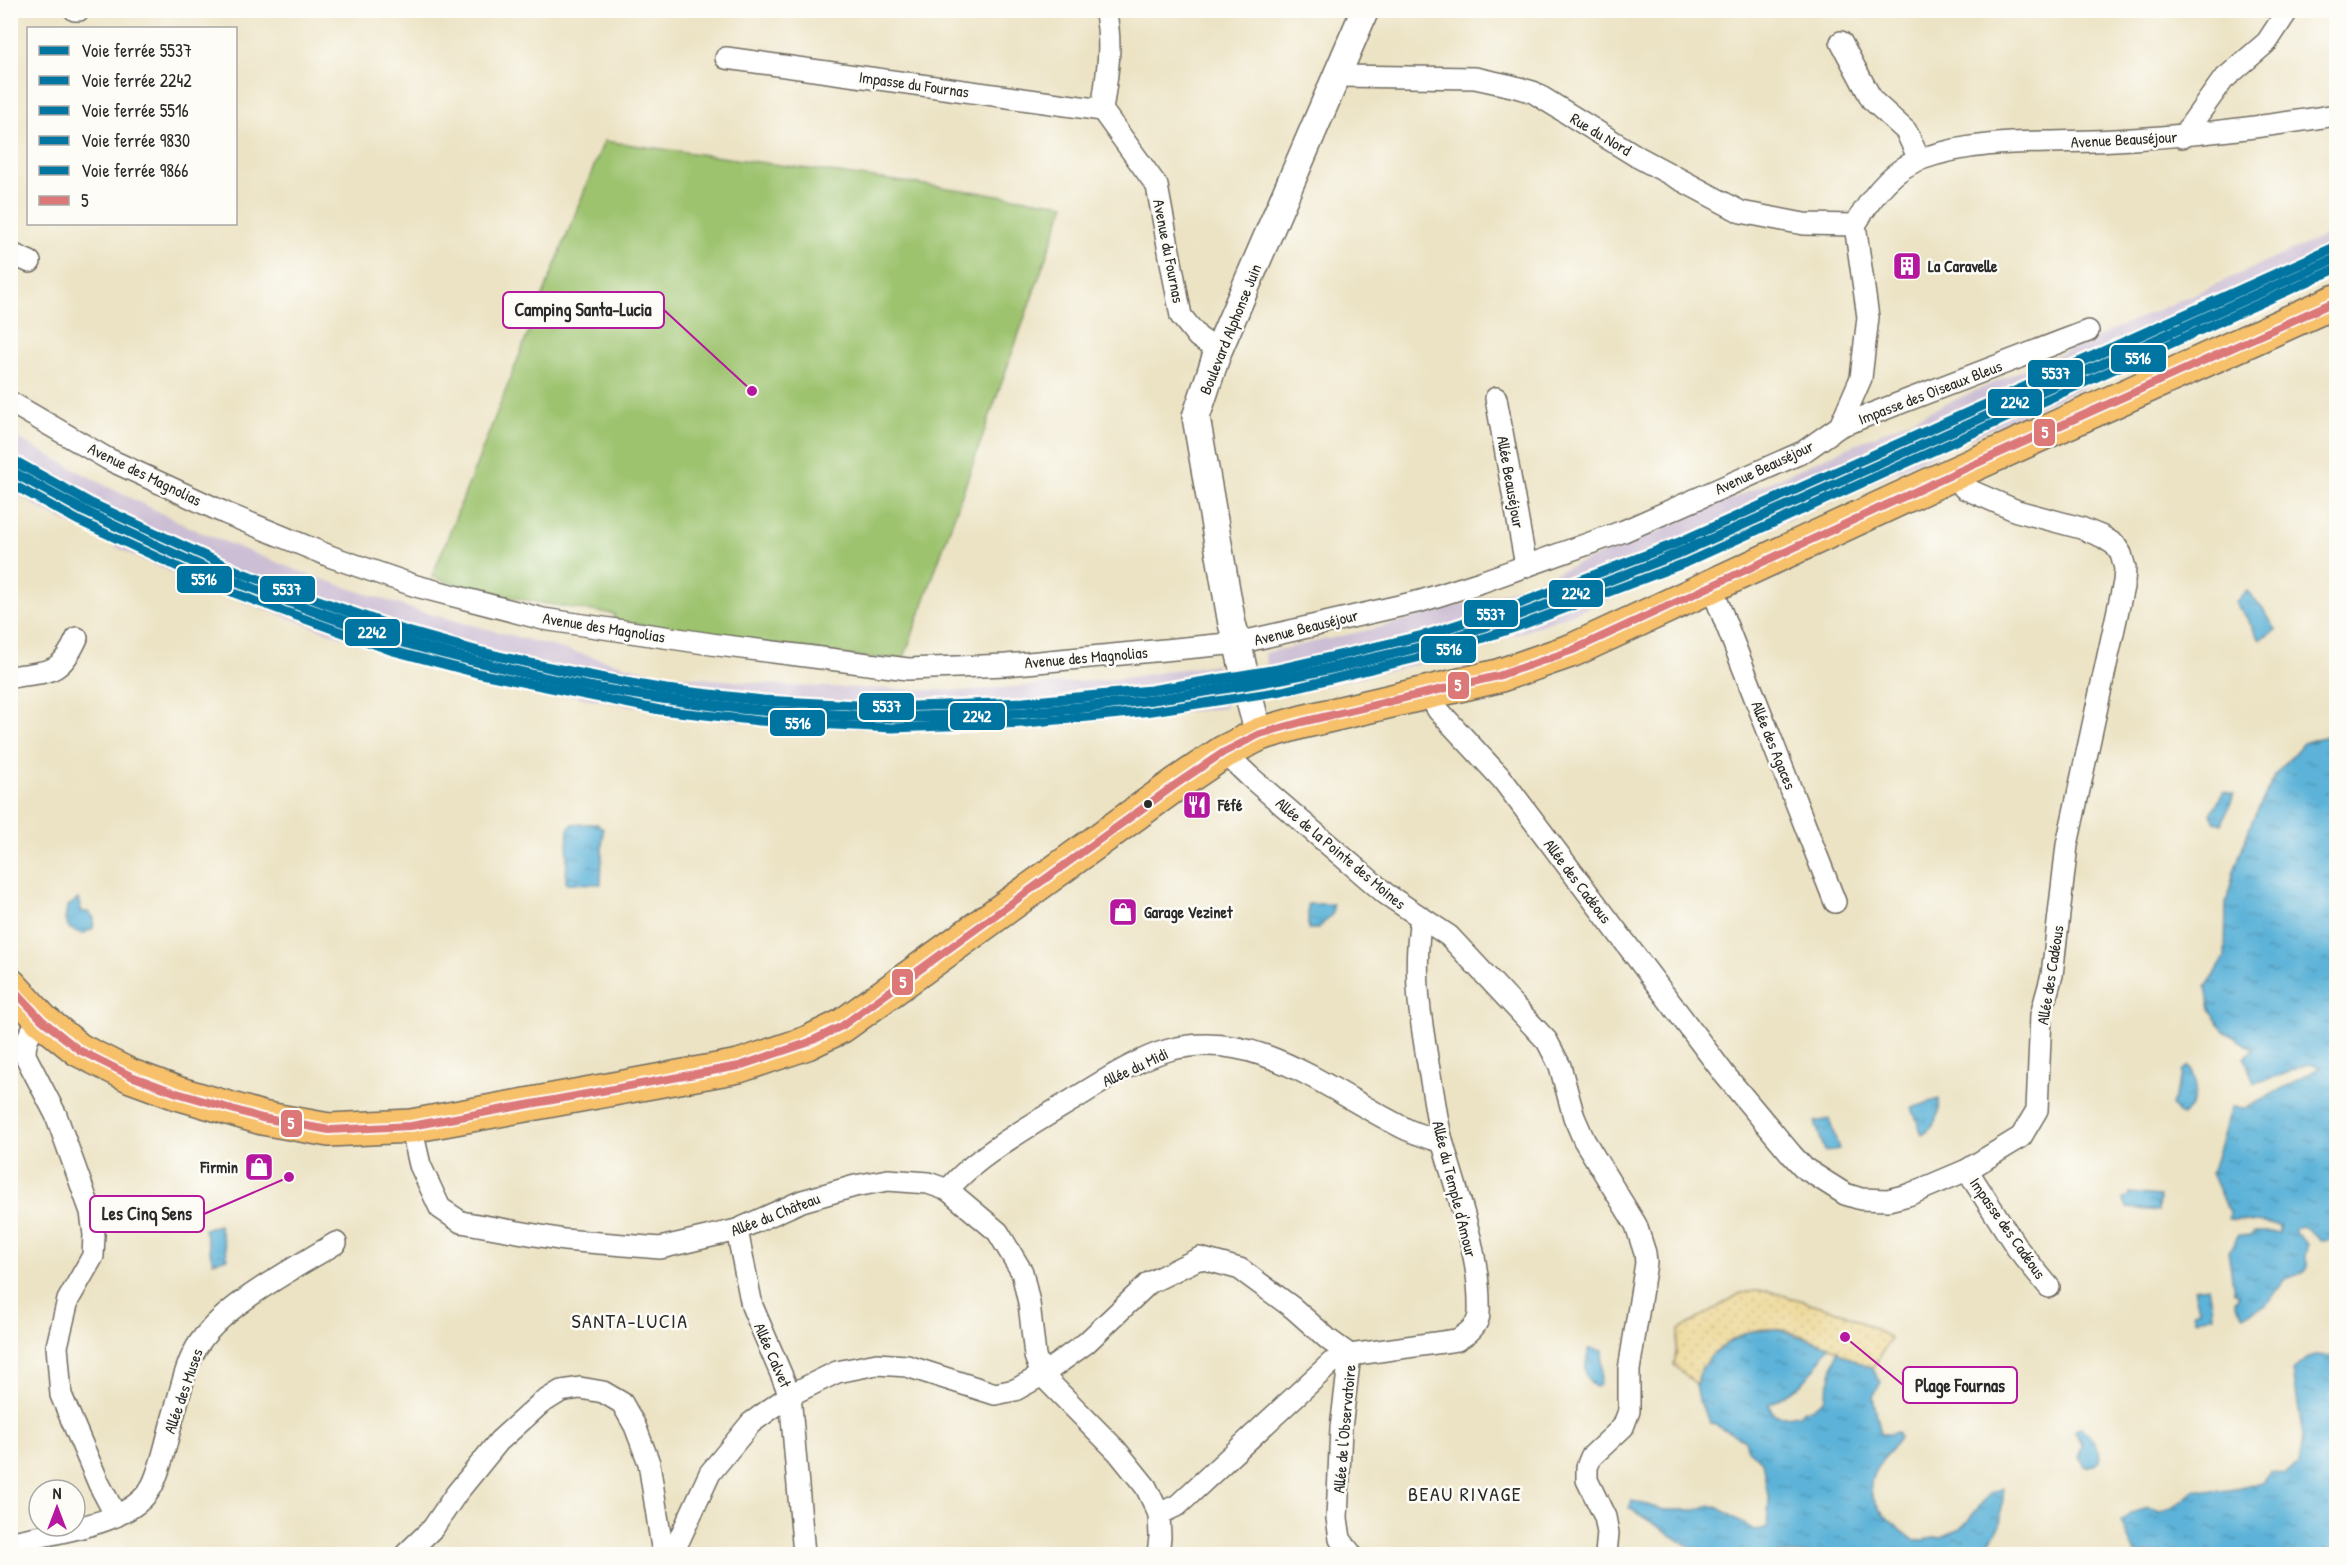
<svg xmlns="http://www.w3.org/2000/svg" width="2347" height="1565" viewBox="0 0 2347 1565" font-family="'Patrick Hand',sans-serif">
<defs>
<pattern id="sand-dots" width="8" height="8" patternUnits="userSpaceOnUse" patternTransform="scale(1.5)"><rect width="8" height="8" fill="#eeda9e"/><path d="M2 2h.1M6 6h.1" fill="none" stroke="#cb8" stroke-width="1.8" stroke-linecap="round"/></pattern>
<pattern id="water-ripples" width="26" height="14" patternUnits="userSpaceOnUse" patternTransform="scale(1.5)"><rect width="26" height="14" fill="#5bb2d8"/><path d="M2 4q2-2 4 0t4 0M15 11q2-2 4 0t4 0" fill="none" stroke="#4b91af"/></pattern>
</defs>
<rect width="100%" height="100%" fill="#fdfcf7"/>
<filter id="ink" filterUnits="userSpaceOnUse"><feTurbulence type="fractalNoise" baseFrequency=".0167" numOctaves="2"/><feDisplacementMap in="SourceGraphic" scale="12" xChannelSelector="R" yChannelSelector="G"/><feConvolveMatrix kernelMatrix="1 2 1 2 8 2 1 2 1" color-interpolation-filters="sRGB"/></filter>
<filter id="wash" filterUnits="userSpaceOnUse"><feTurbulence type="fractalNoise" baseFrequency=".008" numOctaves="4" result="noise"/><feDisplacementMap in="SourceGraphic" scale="24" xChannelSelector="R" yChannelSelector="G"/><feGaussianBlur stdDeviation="1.35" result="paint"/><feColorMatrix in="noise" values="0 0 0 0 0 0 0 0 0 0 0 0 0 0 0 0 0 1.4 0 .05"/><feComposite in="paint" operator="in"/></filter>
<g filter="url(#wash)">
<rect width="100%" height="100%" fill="#ece3c4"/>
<g fill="#ccbed4">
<path d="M2336,231v43l-715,321 -97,37 -99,31 -152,34 -9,-44 109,-24 136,-38 139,-55z"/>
<path d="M10,434l92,50 98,48 107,42 108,36 243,64 133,12 174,5 160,-13 91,-14 9,44 -99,10 -146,10h-137l-131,-9 -122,-20 -117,-24 -114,-32 -110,-39 -107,-44 -101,-51 -30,-19z"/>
</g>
<path fill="url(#sand-dots)" stroke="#8c8264" stroke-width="1.5" d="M1755,1291h14l75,22 47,25 -19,31 -29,-14 -5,-5c-19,-7 -41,-19 -63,-21 -35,-3 -67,23 -79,55l-22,-19 5,-35 62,-37z"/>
<path fill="#9dc36e" stroke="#64774c" stroke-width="1.5" d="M604,141l461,63 -161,454h-37l-254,-37 2,-7c-62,-8 -123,-18 -183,-37z"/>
<g fill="url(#water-ripples)" stroke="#436e82" stroke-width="1.5">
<path d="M2247,591l15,16 14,23 -16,10 -15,-25 -10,-12z"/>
<path d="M2336,733v501l-4,6 -11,1 -14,-13 -6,-2 -6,3v4l13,11 -3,12 3,10 -4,6 -20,8 -19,26 -22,9 -8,-11v-5l3,-1v-5l-4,-1 -6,-41 5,-4 5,-12 13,1 2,-4h26v-7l-50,-6 1,-8 -5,-6 -14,-32 21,-66 15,1 74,-41 -13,-3 -26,11 -28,8 -9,-25 8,-9 -29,-18 -14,-21 -4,-23 19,-29 1,-55 8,-32 18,-50 24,-47 27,-31z"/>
<path d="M2224,791l10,4 -12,29 -8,-3 -3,-7z"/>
<path d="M573,824h25l5,5 -2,55 -35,-1 2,-54z"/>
<path d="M78,899l4,13h6l6,6 -1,10 -10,6 -13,-5 -5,-9 2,-13z"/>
<path d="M1308,904h25v9l-15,16h-10z"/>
<path d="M2189,1066c11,13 7,42 -8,50l-10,-11 11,-29v-5z"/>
<path d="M1939,1099c2,16 -3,28 -17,36l-10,-27z"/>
<path d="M1829,1119l10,30 -14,3 -10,-30z"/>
<path d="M2129,1193l30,3 -1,15 -31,-3 -4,-9 6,-3z"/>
<path d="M219,1225l9,33 -15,4 -9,-33z"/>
<path d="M2208,1287l5,28 -18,4 -2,-7 6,-2 -5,-21z"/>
<path d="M1775,1329l54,17c-18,32 -27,41 -60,58l4,10 8,2 18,-1 5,-5 7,-1 13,-9 14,-50 5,5 29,14 9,13 -8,15 8,37h9l7,-2 3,6c-8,11 -20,23 -26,35 -14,29 22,53 41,68l26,-4 20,-8 29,-36 14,-5 -4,37 -19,29h-274l-22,-10 -56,-36 3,-7 33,9h31l13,-5 10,3 35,22 13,-2 2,-26 -7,-41 -14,-11 -3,-10 -34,-17 -12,-22 -3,-17 5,-14 10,-14 17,-13 19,-11z"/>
<path d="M1589,1349l14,2c-2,11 0,27 -4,35l-3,1c-16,-8 -10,-24 -7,-38z"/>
<path d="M2320,1354l16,3v197h-201l-14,-32 10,-9 18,-5 11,4 14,-5 22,-18c26,5 41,0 66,-7l8,-11 14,3 15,-8 4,-29 -10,-66 16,-14z"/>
<path d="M2081,1427c8,10 22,20 18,34l-4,4 -9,2 -7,-10 2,-13 -6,-13z"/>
</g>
</g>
<g filter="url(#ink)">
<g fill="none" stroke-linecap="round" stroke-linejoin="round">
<g stroke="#6f6b61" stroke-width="24">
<g id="minor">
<path d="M75,10h4"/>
<path d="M1105,10c8,34 2,66 -3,100l55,76 24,130 17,21 20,14"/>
<path d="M1841,42l31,58 34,31 13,28"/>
<path d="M726,58l376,52"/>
<path d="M1339,76l136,2 37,8 21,6 105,65 103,55 63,12 51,1"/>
<path d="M2182,137l41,-57 44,-38 21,-32"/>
<path d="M10,253l20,9"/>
<path d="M1496,398l30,168"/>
<path d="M10,402l98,57 117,54 107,44 84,29 127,33 175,26 190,24 98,-4 232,-22 183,-42 60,-19 143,-51 179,-79 37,-26 21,-48 7,-61 -13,-92c15,-26 37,-56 66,-66 62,-22 129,-15 194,-19 75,-4 148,-13 221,-25"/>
<path d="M1840,426l248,-95"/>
<path d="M1712,588l123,314"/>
<path d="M10,677c38,-6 50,-1 67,-39"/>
<path d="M1427,692l11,18 64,69 223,296 67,80 12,13 41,26 16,5 27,1 20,-5 59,-25 54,-33 16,-27 4,-95 11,-40 15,-130 57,-263 1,-14 -4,-14 -6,-9 -12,-8 -22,-9 -64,-17 -53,-23 -11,-14"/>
<path d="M1224,752l25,24 137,118 63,42 98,105 13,25 14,51 10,23 52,85 9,28 1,10 -17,107v41l-6,16 -32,30 -4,10v13l18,37 3,16 -2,21"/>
<path d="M42,1020c-12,11 -17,18 -17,35l31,60 35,97 3,23 -1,21 -25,44 -11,46 4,49 38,89 17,32"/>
<path d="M411,1126l9,39 20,43 21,14 103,18 96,8 77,-18 65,-29 53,-15 33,-6 40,3 20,7 50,42 24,40 7,31 6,53 7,19 75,76 29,36 13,27"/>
<path d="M1967,1170l50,78 32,39"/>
<path d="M948,1190c25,-32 85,-66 121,-88 28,-17 69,-44 100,-52 90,-24 163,44 239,80 11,5 23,8 34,12"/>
<path d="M737,1230l15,76 38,89 14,159"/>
<path d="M10,1543c40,-11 124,-17 143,-59 10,-21 14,-47 21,-70 7,-24 12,-52 26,-72 27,-39 95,-74 136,-99"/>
<path d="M406,1554l27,-26 23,-34 43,-53 41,-37 21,-13 19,-3 23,4 19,11 13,23 14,37 14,91"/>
<path d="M666,1554l13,-14 31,-67 41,-50 39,-28 47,-23 40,-8 30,2 88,28 20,-4 27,-15 44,-32 63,-60 51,-25 40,11 53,39 36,32 21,15 -9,73 -4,90 3,21 11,15"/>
<path d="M1158,1554l2,-17 -1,-23 19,-9 153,-142 19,-8 107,-15c10,-6 22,-14 22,-27 2,-57 -21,-116 -36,-169 -6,-20 -8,-42 -12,-63 -10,-58 -19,-105 -10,-163"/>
</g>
</g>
<g stroke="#6f6b61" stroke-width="30">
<path id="tertiary" d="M1260,734c-14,-35 -16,-74 -28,-110l-36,-207 22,-66 147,-341"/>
</g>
<g stroke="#6f6b61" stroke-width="36">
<path id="primary" d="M10,985l32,35 37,30 52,26 46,17 85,25 67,12 82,-4 328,-60 68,-23 35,-17 333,-241 49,-33 36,-18 42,-12 196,-46 75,-26 380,-176 383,-173"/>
</g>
<use href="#minor" stroke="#fff" stroke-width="21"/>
<use href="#tertiary" stroke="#fff" stroke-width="27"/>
<use href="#primary" stroke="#f7c06b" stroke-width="33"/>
<g stroke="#fdfcf7" stroke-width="12">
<path id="bus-1" d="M10,986l32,34 37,30 52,26 46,17 85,25 67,12 82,-4 328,-60 68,-23 35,-17 333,-241 49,-33 36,-18 42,-12 196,-46 75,-26 380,-176 383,-173"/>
</g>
<use href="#bus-1" stroke="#dc7878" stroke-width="8"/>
<g stroke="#fdfcf7" stroke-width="14">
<path id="rail-1" d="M10,458l79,44 155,72 160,56 78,22 89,21 95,16 97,11 129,7 132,-5 127,-12 127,-21 153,-35 77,-26 169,-65 659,-295"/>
</g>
<g stroke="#fdfcf7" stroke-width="14">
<path id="rail-2" d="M10,471c123,68 251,125 384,169 47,15 95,25 143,36 117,25 236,41 355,42 102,1 206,-9 307,-25 81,-12 163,-28 241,-52 150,-46 292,-111 435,-175 153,-70 307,-139 461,-208"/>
</g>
<g stroke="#fdfcf7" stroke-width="14">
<path id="rail-3" d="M10,483l69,38 155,72 159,58 84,22 183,37 100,11 132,7 133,-5 127,-12 130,-20 155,-38 77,-25 171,-65 651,-294"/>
</g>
<g stroke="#fdfcf7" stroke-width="14">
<path id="rail-4" d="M10,470l75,42 155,72 161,56 79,22 89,21 96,16 97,11 130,7 133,-5 128,-12 127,-21 153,-35 78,-26 170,-65 655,-294"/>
</g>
<g stroke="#fdfcf7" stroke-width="14">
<path id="rail-5" d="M15,462l73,40 154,71 158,58 81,22 183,37 98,11 130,6 131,-4 126,-12 129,-20 153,-38 77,-25 169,-65 655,-295"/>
</g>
<use href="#rail-1" stroke="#0075a1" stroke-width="9"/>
<use href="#rail-2" stroke="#0075a1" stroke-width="9"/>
<use href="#rail-3" stroke="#0075a1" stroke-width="9"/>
<use href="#rail-4" stroke="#0075a1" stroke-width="9"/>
<use href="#rail-5" stroke="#0075a1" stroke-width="9"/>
</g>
</g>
<defs>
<g id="building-square" transform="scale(1.5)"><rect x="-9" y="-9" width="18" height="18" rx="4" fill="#b5179e" stroke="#fdfcf7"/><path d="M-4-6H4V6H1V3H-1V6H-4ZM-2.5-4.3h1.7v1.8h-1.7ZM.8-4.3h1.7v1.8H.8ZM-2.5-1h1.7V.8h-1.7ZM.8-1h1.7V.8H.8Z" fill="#fff"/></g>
<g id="restaurant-square" transform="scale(1.5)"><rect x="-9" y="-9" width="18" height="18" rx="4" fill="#b5179e" stroke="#fdfcf7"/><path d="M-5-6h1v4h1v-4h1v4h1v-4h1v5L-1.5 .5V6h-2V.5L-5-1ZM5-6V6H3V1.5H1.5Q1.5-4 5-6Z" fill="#fff"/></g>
<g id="shop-square" transform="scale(1.5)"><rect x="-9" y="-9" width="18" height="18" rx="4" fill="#b5179e" stroke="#fdfcf7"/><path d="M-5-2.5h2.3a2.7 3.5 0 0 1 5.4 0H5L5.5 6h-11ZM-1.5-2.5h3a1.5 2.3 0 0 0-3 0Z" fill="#fff"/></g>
</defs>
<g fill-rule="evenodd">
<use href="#building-square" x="1907" y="266"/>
<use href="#restaurant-square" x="1197" y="805"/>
<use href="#shop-square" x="1123" y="912"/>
<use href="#shop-square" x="259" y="1167"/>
</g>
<circle fill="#2b2b2b" stroke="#fdfcf7" stroke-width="2" cx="1148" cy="804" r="5"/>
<g text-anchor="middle" stroke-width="5" stroke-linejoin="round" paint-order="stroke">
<g font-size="16" fill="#2b2b2b" stroke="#fdfcf7">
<text transform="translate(914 84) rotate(8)" y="6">Impasse du Fournas</text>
<text transform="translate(1601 134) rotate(31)" y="6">Rue du Nord</text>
<text transform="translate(2124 139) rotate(-3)" y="6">Avenue Beauséjour</text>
<text transform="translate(1169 251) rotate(79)" y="6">Avenue du Fournas</text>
<text transform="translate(1230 329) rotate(-68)" y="6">Boulevard Alphonse Juin</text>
<text transform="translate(1930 392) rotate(-21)" y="6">Impasse des Oiseaux Bleus</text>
<text transform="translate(1764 467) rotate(-25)" y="6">Avenue Beauséjour</text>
<text transform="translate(145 474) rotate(26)" y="6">Avenue des Magnolias</text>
<text transform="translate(1511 482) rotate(80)" y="6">Allée Beauséjour</text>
<text transform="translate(604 627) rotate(9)" y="6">Avenue des Magnolias</text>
<text transform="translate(1306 627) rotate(-14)" y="6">Avenue Beauséjour</text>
<text transform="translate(1086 657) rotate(-5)" y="6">Avenue des Magnolias</text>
<text transform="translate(1774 745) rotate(68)" y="6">Allée des Agaces</text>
<text transform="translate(1341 853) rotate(40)" y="6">Allée de la Pointe des Moines</text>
<text transform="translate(1578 881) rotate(53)" y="6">Allée des Cadéous</text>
<text transform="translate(2050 975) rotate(-81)" y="6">Allée des Cadéous</text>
<text transform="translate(1135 1067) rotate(-25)" y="6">Allée du Midi</text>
<text transform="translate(1455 1189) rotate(76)" y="6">Allée du Temple d'Amour</text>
<text transform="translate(775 1214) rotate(-21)" y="6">Allée du Château</text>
<text transform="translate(2008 1228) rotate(55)" y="6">Impasse des Cadéous</text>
<text transform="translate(773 1355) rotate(66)" y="6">Allée Calvet</text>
<text transform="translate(183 1391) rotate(-71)" y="6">Allée des Muses</text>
<text transform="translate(1344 1429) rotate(-85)" y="6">Allée de l'Observatoire</text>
</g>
<g font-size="16" font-weight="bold" fill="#2b2b2b" stroke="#fdfcf7" text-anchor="start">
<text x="1928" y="272">La Caravelle</text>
<text x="1218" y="811">Féfé</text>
<text x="1144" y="918">Garage Vezinet</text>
<text x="238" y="1173" text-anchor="end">Firmin</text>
</g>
<g font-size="20" letter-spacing="1.5" fill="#2b2b2b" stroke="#fdfcf7">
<text x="630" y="1328">SANTA-LUCIA</text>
<text x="1465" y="1501">BEAU RIVAGE</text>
</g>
</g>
<path fill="none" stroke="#b5179e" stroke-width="2" d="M752 391L664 310M289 1177L204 1214M1845 1337L1903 1385"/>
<g fill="#b5179e" stroke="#fdfcf7" stroke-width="2">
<circle cx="752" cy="391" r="6"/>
<circle cx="289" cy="1177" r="6"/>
<circle cx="1845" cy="1337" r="6"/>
</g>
<g fill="#fdfcf7" stroke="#b5179e" stroke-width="2">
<rect x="503" y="292" width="161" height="36" rx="6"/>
<rect x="90" y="1196" width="114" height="36" rx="6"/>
<rect x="1903" y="1367" width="114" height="36" rx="6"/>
</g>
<g font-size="18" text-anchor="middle" font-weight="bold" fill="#2b2b2b">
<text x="583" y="316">Camping Santa-Lucia</text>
<text x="147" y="1220">Les Cinq Sens</text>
<text x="1960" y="1392">Plage Fournas</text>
</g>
<g stroke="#fdfcf7" stroke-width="2">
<rect x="2110" y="344" width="57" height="29" rx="6" fill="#0075a1"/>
<rect x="2027" y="359" width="57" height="29" rx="6" fill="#0075a1"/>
<rect x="1987" y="388" width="56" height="29" rx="6" fill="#0075a1"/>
<rect x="2033" y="418" width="23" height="29" rx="6" fill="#dc7878"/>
<rect x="176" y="565" width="57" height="29" rx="6" fill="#0075a1"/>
<rect x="259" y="575" width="57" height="28" rx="6" fill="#0075a1"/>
<rect x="1548" y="579" width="56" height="29" rx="6" fill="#0075a1"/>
<rect x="1463" y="599" width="56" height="29" rx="6" fill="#0075a1"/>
<rect x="344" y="618" width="57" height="29" rx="6" fill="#0075a1"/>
<rect x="1420" y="635" width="57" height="29" rx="6" fill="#0075a1"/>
<rect x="1447" y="671" width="23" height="29" rx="6" fill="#dc7878"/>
<rect x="858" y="692" width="57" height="29" rx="6" fill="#0075a1"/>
<rect x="949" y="702" width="57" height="29" rx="6" fill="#0075a1"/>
<rect x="769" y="709" width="57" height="28" rx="6" fill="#0075a1"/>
<rect x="891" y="968" width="23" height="28" rx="6" fill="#dc7878"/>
<rect x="280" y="1109" width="23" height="29" rx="6" fill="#dc7878"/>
</g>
<g font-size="16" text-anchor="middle" font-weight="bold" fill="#fff">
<text x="2138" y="364">5516</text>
<text x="2056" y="379">5537</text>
<text x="2015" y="408">2242</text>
<text x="2045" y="438">5</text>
<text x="204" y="585">5516</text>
<text x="287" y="595">5537</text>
<text x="1576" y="599">2242</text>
<text x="1491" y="620">5537</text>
<text x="372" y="638">2242</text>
<text x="1449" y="655">5516</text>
<text x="1458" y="691">5</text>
<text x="887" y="712">5537</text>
<text x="977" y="722">2242</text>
<text x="798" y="729">5516</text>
<text x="903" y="988">5</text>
<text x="291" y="1129">5</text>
</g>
<rect width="2347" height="1565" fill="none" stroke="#fdfcf7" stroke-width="36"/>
<rect x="27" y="27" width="210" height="198" fill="#fdfcf7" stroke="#a9a8a5" stroke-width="1.5"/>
<rect x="39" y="46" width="30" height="9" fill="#0075a1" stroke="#a9a8a5" stroke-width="1.5"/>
<text x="81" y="57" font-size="18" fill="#2b2b2b">Voie ferrée 5537</text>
<rect x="39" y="76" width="30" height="9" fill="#0075a1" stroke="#a9a8a5" stroke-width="1.5"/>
<text x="81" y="87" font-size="18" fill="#2b2b2b">Voie ferrée 2242</text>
<rect x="39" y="106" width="30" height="9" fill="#0075a1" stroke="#a9a8a5" stroke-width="1.5"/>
<text x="81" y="117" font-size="18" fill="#2b2b2b">Voie ferrée 5516</text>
<rect x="39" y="136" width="30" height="9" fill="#0075a1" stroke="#a9a8a5" stroke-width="1.5"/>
<text x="81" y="147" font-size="18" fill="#2b2b2b">Voie ferrée 9830</text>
<rect x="39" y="166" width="30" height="9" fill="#0075a1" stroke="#a9a8a5" stroke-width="1.5"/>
<text x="81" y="177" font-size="18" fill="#2b2b2b">Voie ferrée 9866</text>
<rect x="39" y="196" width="30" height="9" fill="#dc7878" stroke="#a9a8a5" stroke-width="1.5"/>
<text x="81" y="207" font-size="18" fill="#2b2b2b">5</text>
<g transform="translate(57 1508)"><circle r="28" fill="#fdfcf7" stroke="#a9a8a5" stroke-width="1.5"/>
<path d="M0-4.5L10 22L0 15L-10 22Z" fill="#b5179e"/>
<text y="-9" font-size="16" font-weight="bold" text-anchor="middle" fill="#2b2b2b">N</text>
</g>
</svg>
